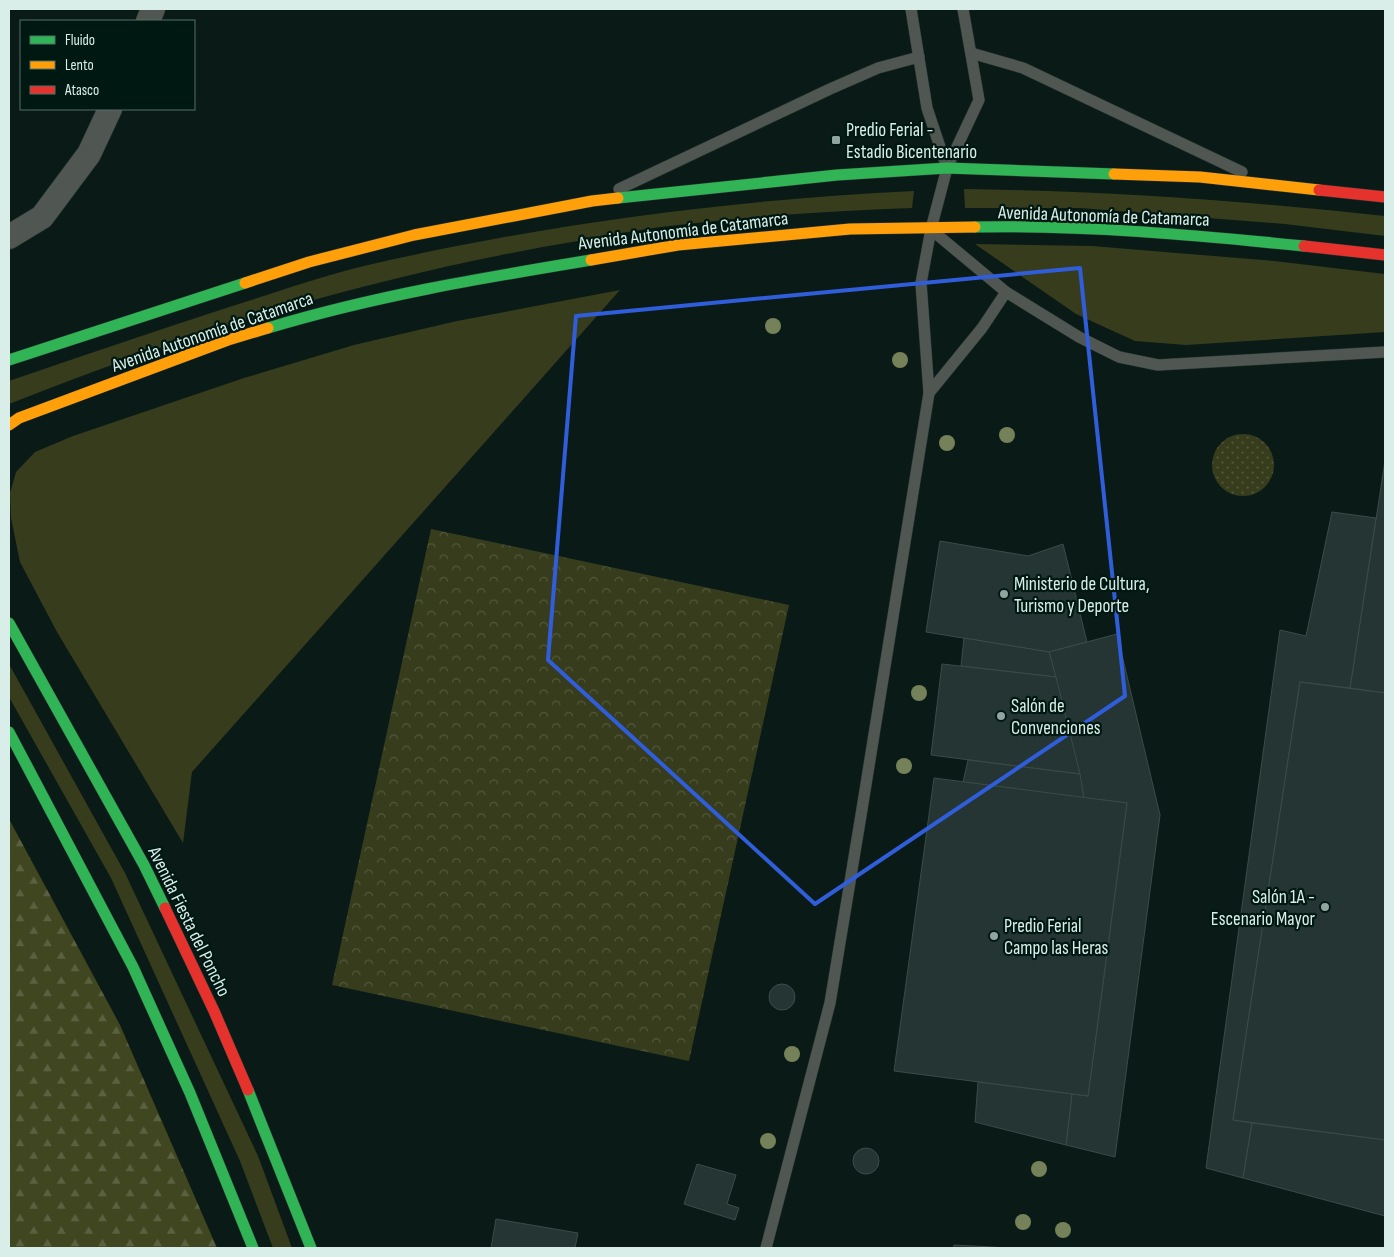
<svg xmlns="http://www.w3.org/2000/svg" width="1394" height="1257" viewBox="0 0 1394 1257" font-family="'Sofia Sans Condensed',sans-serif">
<defs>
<pattern id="forest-firs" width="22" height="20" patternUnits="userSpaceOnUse" patternTransform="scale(1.25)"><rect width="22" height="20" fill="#404620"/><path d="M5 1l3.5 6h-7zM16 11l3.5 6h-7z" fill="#5b6140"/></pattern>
<pattern id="park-crowns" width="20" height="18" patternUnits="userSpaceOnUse" patternTransform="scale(1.25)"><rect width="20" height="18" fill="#373c1c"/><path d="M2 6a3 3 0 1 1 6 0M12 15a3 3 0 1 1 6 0" fill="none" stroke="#53583d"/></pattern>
<pattern id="garden-dots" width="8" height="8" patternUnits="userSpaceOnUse" patternTransform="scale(1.25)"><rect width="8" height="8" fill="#373c1c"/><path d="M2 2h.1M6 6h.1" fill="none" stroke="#53583d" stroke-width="1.8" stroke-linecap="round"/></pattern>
</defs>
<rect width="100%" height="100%" fill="#0a1b17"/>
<g fill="#373c1c">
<path d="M964,189c141,2 281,12 421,27v20l-100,-12 -205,-16h-115z"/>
<path d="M914,191l-2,17c-81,3 -162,8 -242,18 -31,3 -62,10 -92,15 -198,33 -383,89 -569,163v-23c69,-24 138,-47 208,-70 48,-15 98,-33 147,-45 181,-42 365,-66 550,-75z"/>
<path d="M975,244l117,2 182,15 111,13v58l-199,13 -51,-4 -59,-27z"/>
<path d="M620,290l-428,482 -9,71 -126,-211 -37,-70 -9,-44 -1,-25 6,-21 19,-20 38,-16 171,-58 110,-33 103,-24z"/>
<path d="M9,664l116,209 133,283 34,92h-19l-33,-87 -129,-283 -102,-181z"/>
</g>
<path fill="url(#forest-firs)" d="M9,819l111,206 97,223h-208z"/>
<path fill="url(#park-crowns)" d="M431,529l358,76 -100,456 -357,-76z"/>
<circle fill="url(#garden-dots)" cx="1243" cy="465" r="31"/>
<g fill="#253534" stroke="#3a4b4a">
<path d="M1385,461v232l-35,-5z"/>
<path d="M1332,512l44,6 -26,170 -50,-6 -67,438 19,3 -9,55 -37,-10 74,-538 26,6z"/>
<path d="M940,541l88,15 35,-12 24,98 -38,10 -123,-20z"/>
<path d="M1117,634l43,181 -45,342 -49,-12 6,-51 16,2 39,-293 -43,-5 -35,-146z"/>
<path d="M964,638l85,14 7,25 -95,-11z"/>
<path d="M942,664l114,13 24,97 -149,-19z"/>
<path d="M1300,682l85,11v447l-152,-20z"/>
<path d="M968,760l112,14 4,24 -121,-16z"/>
<path d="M934,778l193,25 -39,293 -194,-25z"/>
<circle cx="782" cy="997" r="13"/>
<path d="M978,1082l94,12 -6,51 -91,-23z"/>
<path d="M1252,1123l133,17v76l-142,-38z"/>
<circle cx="866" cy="1161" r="13"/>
<path d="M697,1164l39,11 -9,29 12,4 -4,12 -51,-16z"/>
<path d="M496,1219l82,14 -3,15h-84z"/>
<path d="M954,1245l56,3h-57z"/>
</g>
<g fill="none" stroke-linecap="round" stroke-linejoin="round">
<g stroke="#293733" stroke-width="12">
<g id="lane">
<path d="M911,9l16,99 20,60"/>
<path d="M971,53l52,15 219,104"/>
<path d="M619,189l211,-100 48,-21 41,-11"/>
<path d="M934,232l72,60 73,45 40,20 39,8 227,-13"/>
<path d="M929,393l53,-65 24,-36"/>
<path d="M766,1248l64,-245 33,-200 66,-410 -8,-110 10,-54 16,-61 32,-68 -16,-91"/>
</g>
</g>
<g stroke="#293733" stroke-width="25">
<g id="street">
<path d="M148,21l5,-12"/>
<path d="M9,237l33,-20 47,-63 21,-45"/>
</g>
</g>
<g stroke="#293733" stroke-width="12">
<g id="fast">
<path d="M618,198l219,-23 110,-7 167,6"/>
<path d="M975,227c110,-2 219,8 329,19"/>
<path d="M268,328c106,-32 214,-50 323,-68"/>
<path d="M9,360l236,-77"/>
<path d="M9,623l135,242 21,43"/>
<path d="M9,732l124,235 57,126 63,155"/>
<path d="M248,1090l63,158"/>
</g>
</g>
<g stroke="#293733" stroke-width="12">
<g id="slow">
<path d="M1114,174l86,3 119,13"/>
<path d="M591,260l87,-15 172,-16 125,-2"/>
<path d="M245,283l64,-21 105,-27 178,-34 26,-3"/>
<path d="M9,425l10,-7 209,-78 40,-12"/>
</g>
</g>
<g stroke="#293733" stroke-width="12">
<g id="jam">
<path d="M1319,190l66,7"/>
<path d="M1304,246l81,9"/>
<path d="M165,908l49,103 34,79"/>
</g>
</g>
<use href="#lane" stroke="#505652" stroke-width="11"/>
<use href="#street" stroke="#505652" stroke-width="24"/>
<use href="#fast" stroke="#30b455" stroke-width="11"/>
<use href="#slow" stroke="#ff9f0a" stroke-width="11"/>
<use href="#jam" stroke="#e5322d" stroke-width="11"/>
</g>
<g fill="#758158">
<circle cx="773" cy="326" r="8"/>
<circle cx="900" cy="360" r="8"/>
<circle cx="1007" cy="435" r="8"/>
<circle cx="947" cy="443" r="8"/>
<circle cx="919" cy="693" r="8"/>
<circle cx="904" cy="766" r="8"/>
<circle cx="792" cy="1054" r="8"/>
<circle cx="768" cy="1141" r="8"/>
<circle cx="1039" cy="1169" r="8"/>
<circle cx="1023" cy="1222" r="8"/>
<circle cx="1063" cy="1230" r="8"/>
</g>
<path fill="none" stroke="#305eda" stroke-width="4" stroke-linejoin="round" d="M1080,268l45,428 -310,208 -267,-244 28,-344z"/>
<g fill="#91a49f" stroke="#001812" stroke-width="2">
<rect x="831" y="135" width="10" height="10" rx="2.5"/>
<circle cx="1004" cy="594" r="5"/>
<circle cx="1001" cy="716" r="5"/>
<circle cx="1325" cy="907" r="5"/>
<circle cx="994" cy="936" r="5"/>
</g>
<g text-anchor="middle" stroke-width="4.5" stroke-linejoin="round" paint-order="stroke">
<g font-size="19" fill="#d9eee8" stroke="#001812" text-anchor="start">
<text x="846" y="136">Predio Ferial -<tspan x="846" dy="22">Estadio Bicentenario</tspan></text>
<text x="1014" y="590">Ministerio de Cultura,<tspan x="1014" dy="22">Turismo y Deporte</tspan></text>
<text x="1011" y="712">Salón de<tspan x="1011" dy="22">Convenciones</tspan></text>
<text x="1315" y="903" text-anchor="end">Salón 1A -<tspan x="1315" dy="22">Escenario Mayor</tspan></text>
<text x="1004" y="932">Predio Ferial<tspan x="1004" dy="22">Campo las Heras</tspan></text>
</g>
<g font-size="19" fill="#d9eee8" stroke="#001812">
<text transform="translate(1104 215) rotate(2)" y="7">Avenida Autonomía de Catamarca</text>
<text transform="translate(683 230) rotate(-7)" y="7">Avenida Autonomía de Catamarca</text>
<text transform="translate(212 331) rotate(-19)" y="7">Avenida Autonomía de Catamarca</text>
<text transform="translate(190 921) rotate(64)" y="7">Avenida Fiesta del Poncho</text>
</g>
</g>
<rect width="1394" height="1257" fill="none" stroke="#d9eee8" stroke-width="20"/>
<rect x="20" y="20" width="175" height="90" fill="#001812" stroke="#576e68"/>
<rect x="30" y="36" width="25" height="8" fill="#30b455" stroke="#576e68"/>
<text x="65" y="45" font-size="15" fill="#d9eee8">Fluido</text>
<rect x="30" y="61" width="25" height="8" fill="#ff9f0a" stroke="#576e68"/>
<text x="65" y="70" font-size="15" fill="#d9eee8">Lento</text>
<rect x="30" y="86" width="25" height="8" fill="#e5322d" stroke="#576e68"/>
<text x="65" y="95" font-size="15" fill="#d9eee8">Atasco</text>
</svg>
